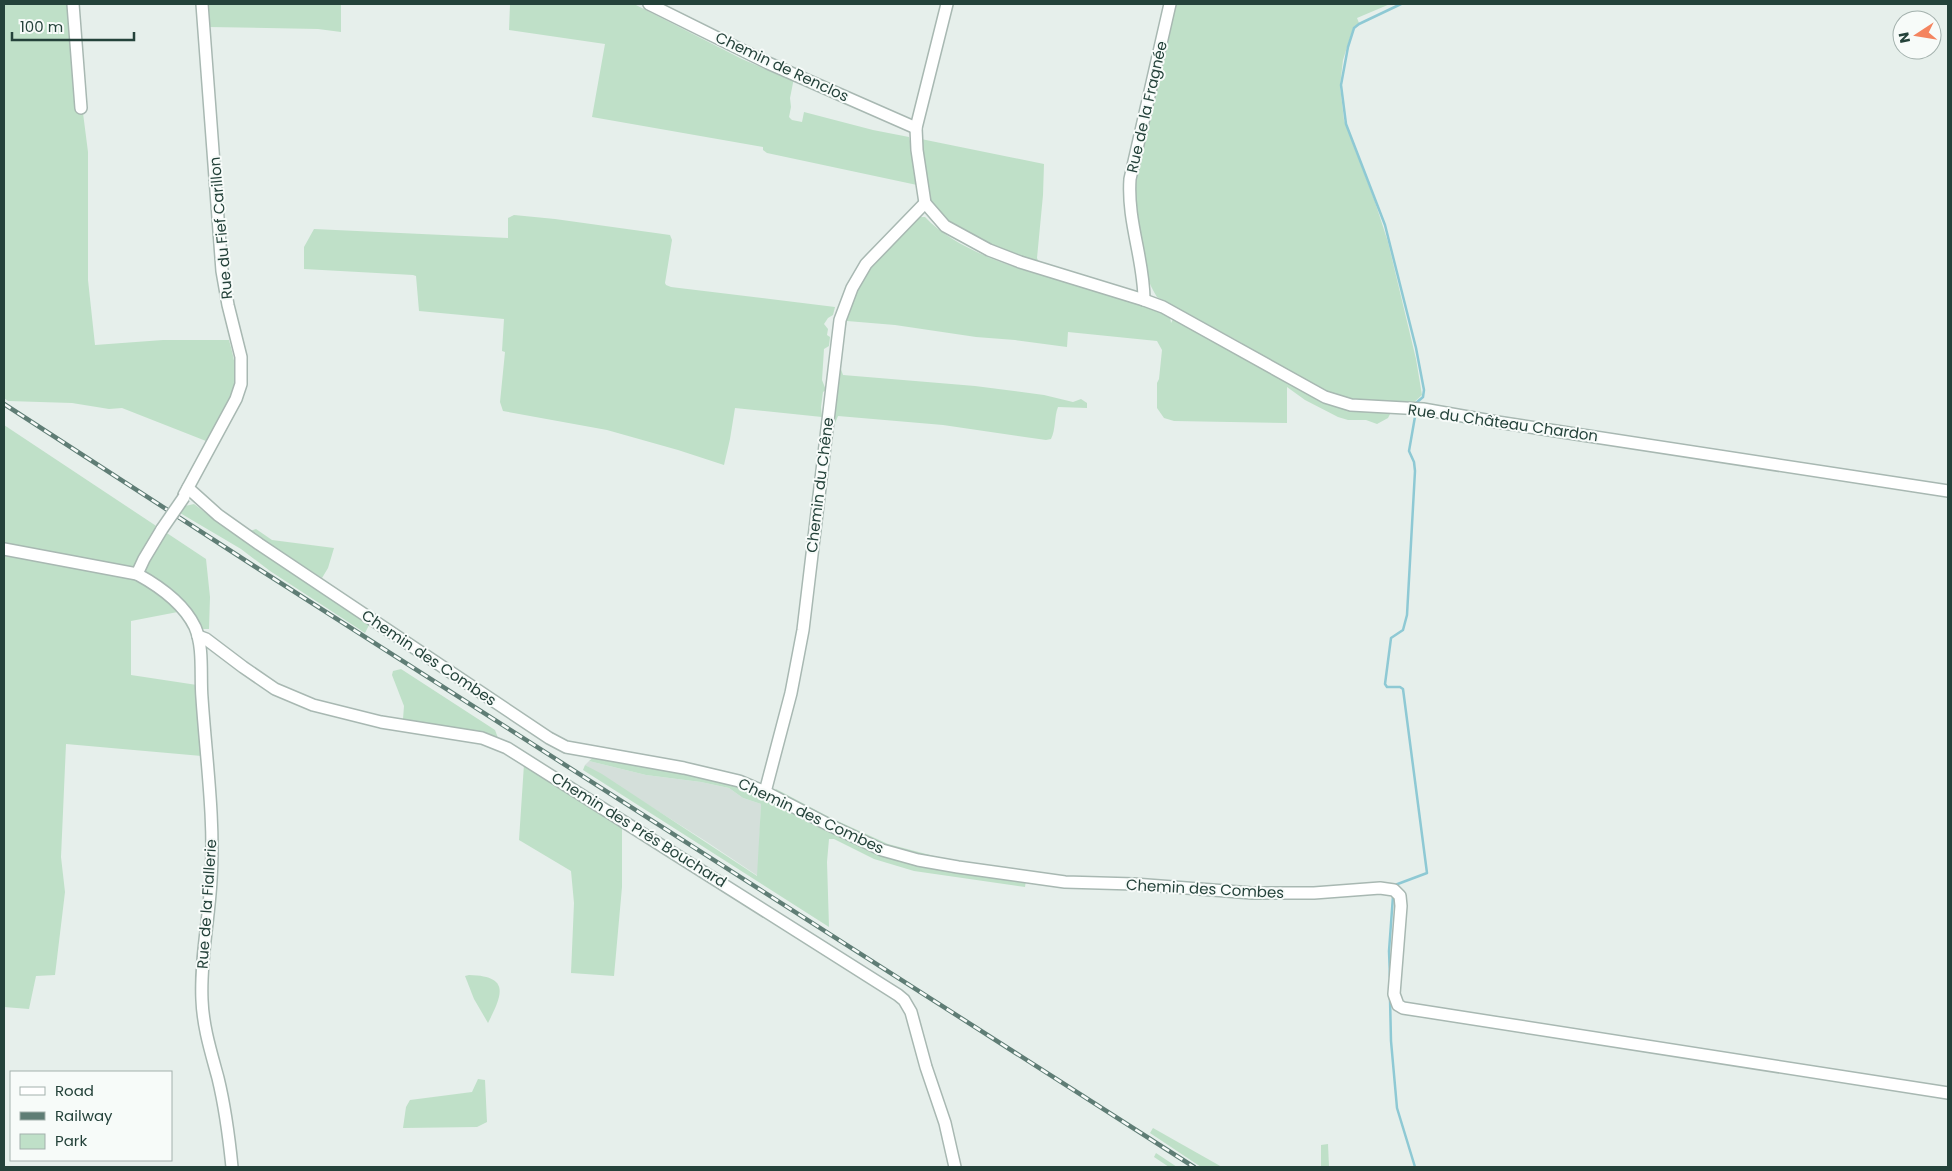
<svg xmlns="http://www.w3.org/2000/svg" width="1952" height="1171" viewBox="0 0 1952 1171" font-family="Poppins,sans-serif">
<rect width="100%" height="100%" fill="#e6efeb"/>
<path fill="#d4dfda" d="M589,761l57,14 55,7 28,6 14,10 18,6 -3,72 -51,-34 -122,-77z"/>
<g fill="#bfe0c8">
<path d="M4,4h66l9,105 4,4 5,39v128l7,65 68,-5h66c3,11 6,22 7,34 0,23 -19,48 -30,67l-84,-33 -13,1 -37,-6 -64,-2 -4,-3z"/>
<path d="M208,4h133v28l-23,-3 -109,-2z"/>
<path d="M510,4h124l108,55 46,20 1,-2 5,1 -4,20 1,9 -2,10 3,3 10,2 2,-10 69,18 36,7 3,12 5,36 -150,-32 -4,-3v-3l-171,-30 13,-73 -96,-14z"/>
<path d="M1176,4h214l-33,14 2,5 -6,5 -10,32 -3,26 4,34 31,82 13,40 28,117 6,36 -12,11 -77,-9 -91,-50v-4l-85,-46c-21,-33 -20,-78 -24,-116l3,-3v-9z"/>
<path d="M921,139l123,25 -1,31 -6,63 3,7c-34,-12 -90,-30 -108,-62 -7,-13 -11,-49 -11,-64z"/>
<path d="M514,215l41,4 115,16 2,5 -7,43 1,2 5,2 164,20 -2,8 -5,3 -4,6 4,5 -1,6 3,2 -1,9 -5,3 -2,31 4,10 -3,2 -2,15 1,10 -87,-9 -5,31 -6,26 -46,-15 -71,-20 -104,-19 -3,-9 5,-50 -3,-1 2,-32 -85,-8 -3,-35 -3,-1 -109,-6v-22l10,-18 194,9v-20z"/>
<path d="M915,217h10c34,36 101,55 148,67l2,-1 75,24 20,9 1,7 3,-6 125,70 93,23 -4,8 -11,6 -11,-4h-18l-10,-3 -33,-17 -18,-13v36l-113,-2 -10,-3 -7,-10v-25l2,-4 3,-29 -5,-9 -89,-9 -1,15 -52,-7 -39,-3 -81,-12 -48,-4 -6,31 -1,14 3,9 132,11 69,9 29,7 8,-3 6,4v5l-29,-1c-4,10 -2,22 -7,32l-5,1 -103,-15 -105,-9 -5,12 -1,-1 13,-114 21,-42z"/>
<path d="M4,425l202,134 4,38 -1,32h-7l-14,-19 -57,11v54l66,10 14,56 2,16 -147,-13 -5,113 4,35 -10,83 -19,1 -7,33 -25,-2z"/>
<path d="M194,504l29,22 25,14 122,83 -5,10 -95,-62 -29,-22 -61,-36 5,-7z"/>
<path d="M256,529l16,11 62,8 -6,20 -6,10 -72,-47z"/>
<path d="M401,669l94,61 3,8 -12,-5 -80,-10 -3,-4 1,-13 -12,-31 1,-4z"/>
<path d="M595,756l137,26 39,17 5,-10 55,29 57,26 138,36 -1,7 -111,-16 -40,-12 -40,-20h-5l-2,23 2,65 -246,-157 2,-5 17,9 155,102 4,-72 -18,-6 -14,-10 -28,-6 -55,-7 -57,-14z"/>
<path d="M524,764l98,61v62l-8,89 -43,-3 3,-70 -3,-32 -52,-31z"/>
<path d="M469,975c42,1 33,20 19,48l-14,-24 -9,-23z"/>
<path d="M478,1079l7,1 2,42 -10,5 -74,1 3,-21 4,-7 62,-8z"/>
<path d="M1153,1128l69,39h-21l-51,-34z"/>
<path d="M1328,1144l1,23h-8v-22z"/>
<path d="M1156,1153l21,14h-8l-15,-10z"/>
</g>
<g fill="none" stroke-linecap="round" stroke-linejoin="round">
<g stroke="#8ec9d4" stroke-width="2.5">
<path d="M1401,4l-42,20 -5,4 -6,19 -7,38 5,39 39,101 31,123 8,42 -1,7 -7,6v3"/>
<path d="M1395,885l32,-12 -24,-184 -3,-2h-13l-2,-3 6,-46 12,-8 4,-15 8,-144 -1,-9 -5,-11 7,-40"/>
<path d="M1390,977l-1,-26 4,-55"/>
<path d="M1390,998l1,43 6,67 18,59"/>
</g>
<g stroke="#a8b8b2" stroke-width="14">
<g id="minor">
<path d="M73,4l8,104"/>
<path d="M649,4l119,59 148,65"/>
<path d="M947,4l-31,124 1,22 8,53 20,23 44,24 31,12 124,38 19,7 162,90 26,8 72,4 74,13 451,69"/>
<path d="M1144,300c0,-41 -17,-78 -14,-121l40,-175"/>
<path d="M188,488l30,27 41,29 290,194 17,9 118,21 55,13 26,11 62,32 55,26 36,10 40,7 107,15 69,2 118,9h62l66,-5 14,2 6,6 1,10 -7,88 4,11 5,3 545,85"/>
<path d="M184,495l52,-96 5,-15v-27l-13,-52 -6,-34 -20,-267"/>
<path d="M4,549l133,25c22,12 47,30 58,53 9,21 5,49 7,71 4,60 13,122 9,182 -2,40 -11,80 -9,120 1,27 9,52 16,78 7,29 11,59 14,89"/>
<path d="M137,574l7,-15 18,-30"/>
<path d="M198,636l8,3 37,28 32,22 38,16 68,17 101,16 25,10 391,247 6,5 7,12 15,55 19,56 10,44"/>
<path d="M765,792l26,-99 12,-63 37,-310 12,-32 14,-24 59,-61"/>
</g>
</g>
<use href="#minor" stroke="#fff" stroke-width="11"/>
<g stroke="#5f7d75" stroke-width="4.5">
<path id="rail" d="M4,404l250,162 940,601"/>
</g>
<use href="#rail" stroke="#f7fbf9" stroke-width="2.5" stroke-dasharray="8" stroke-linecap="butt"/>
<g stroke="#a8b8b2" stroke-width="14" stroke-linecap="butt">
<path id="minor-bridge" d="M162,529l22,-32"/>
</g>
<use href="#minor-bridge" stroke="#fff" stroke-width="11"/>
</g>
<g text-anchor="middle" stroke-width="4" stroke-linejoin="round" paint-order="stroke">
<g font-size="15" fill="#24423a" stroke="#f7fbf9">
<text transform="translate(782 67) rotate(25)" y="5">Chemin de Renclos</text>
<text transform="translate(1147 107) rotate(-77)" y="5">Rue de la Fragnée</text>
<text transform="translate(221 228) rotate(-95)" y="5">Rue du Fief Carillon</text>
<text transform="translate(1503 423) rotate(8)" y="5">Rue du Château Chardon</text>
<text transform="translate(820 485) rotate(-83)" y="5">Chemin du Chêne</text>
<text transform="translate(429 658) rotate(34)" y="5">Chemin des Combes</text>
<text transform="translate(811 816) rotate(25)" y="5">Chemin des Combes</text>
<text transform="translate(639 830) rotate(32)" y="5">Chemin des Prés Bouchard</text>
<text transform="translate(1205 889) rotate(3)" y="5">Chemin des Combes</text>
<text transform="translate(207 904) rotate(-86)" y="5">Rue de la Fiallerie</text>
</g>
</g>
<rect width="1952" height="1171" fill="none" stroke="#24423a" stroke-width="10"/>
<rect x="10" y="1071" width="162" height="90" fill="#f7fbf9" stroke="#a3b1ad"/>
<rect x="20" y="1087" width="25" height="8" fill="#ffffff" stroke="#a3b1ad"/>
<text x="55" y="1096" font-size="15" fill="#24423a">Road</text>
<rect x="20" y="1112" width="25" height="8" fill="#5f7d75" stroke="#a3b1ad"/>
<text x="55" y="1121" font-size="15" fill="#24423a">Railway</text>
<rect x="20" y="1134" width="25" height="15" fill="#bfe0c8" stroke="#a3b1ad"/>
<text x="55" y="1146" font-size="15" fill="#24423a">Park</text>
<g transform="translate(1917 35) rotate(258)"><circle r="24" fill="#f7fbf9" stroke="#a3b1ad"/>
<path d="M0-4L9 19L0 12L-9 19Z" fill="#f4845f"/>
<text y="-8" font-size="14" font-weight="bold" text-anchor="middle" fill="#24423a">N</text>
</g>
<path d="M12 32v8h122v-8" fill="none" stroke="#24423a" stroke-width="2.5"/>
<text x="20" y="32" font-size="15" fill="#24423a" stroke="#f7fbf9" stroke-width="4" paint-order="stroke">100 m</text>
</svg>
